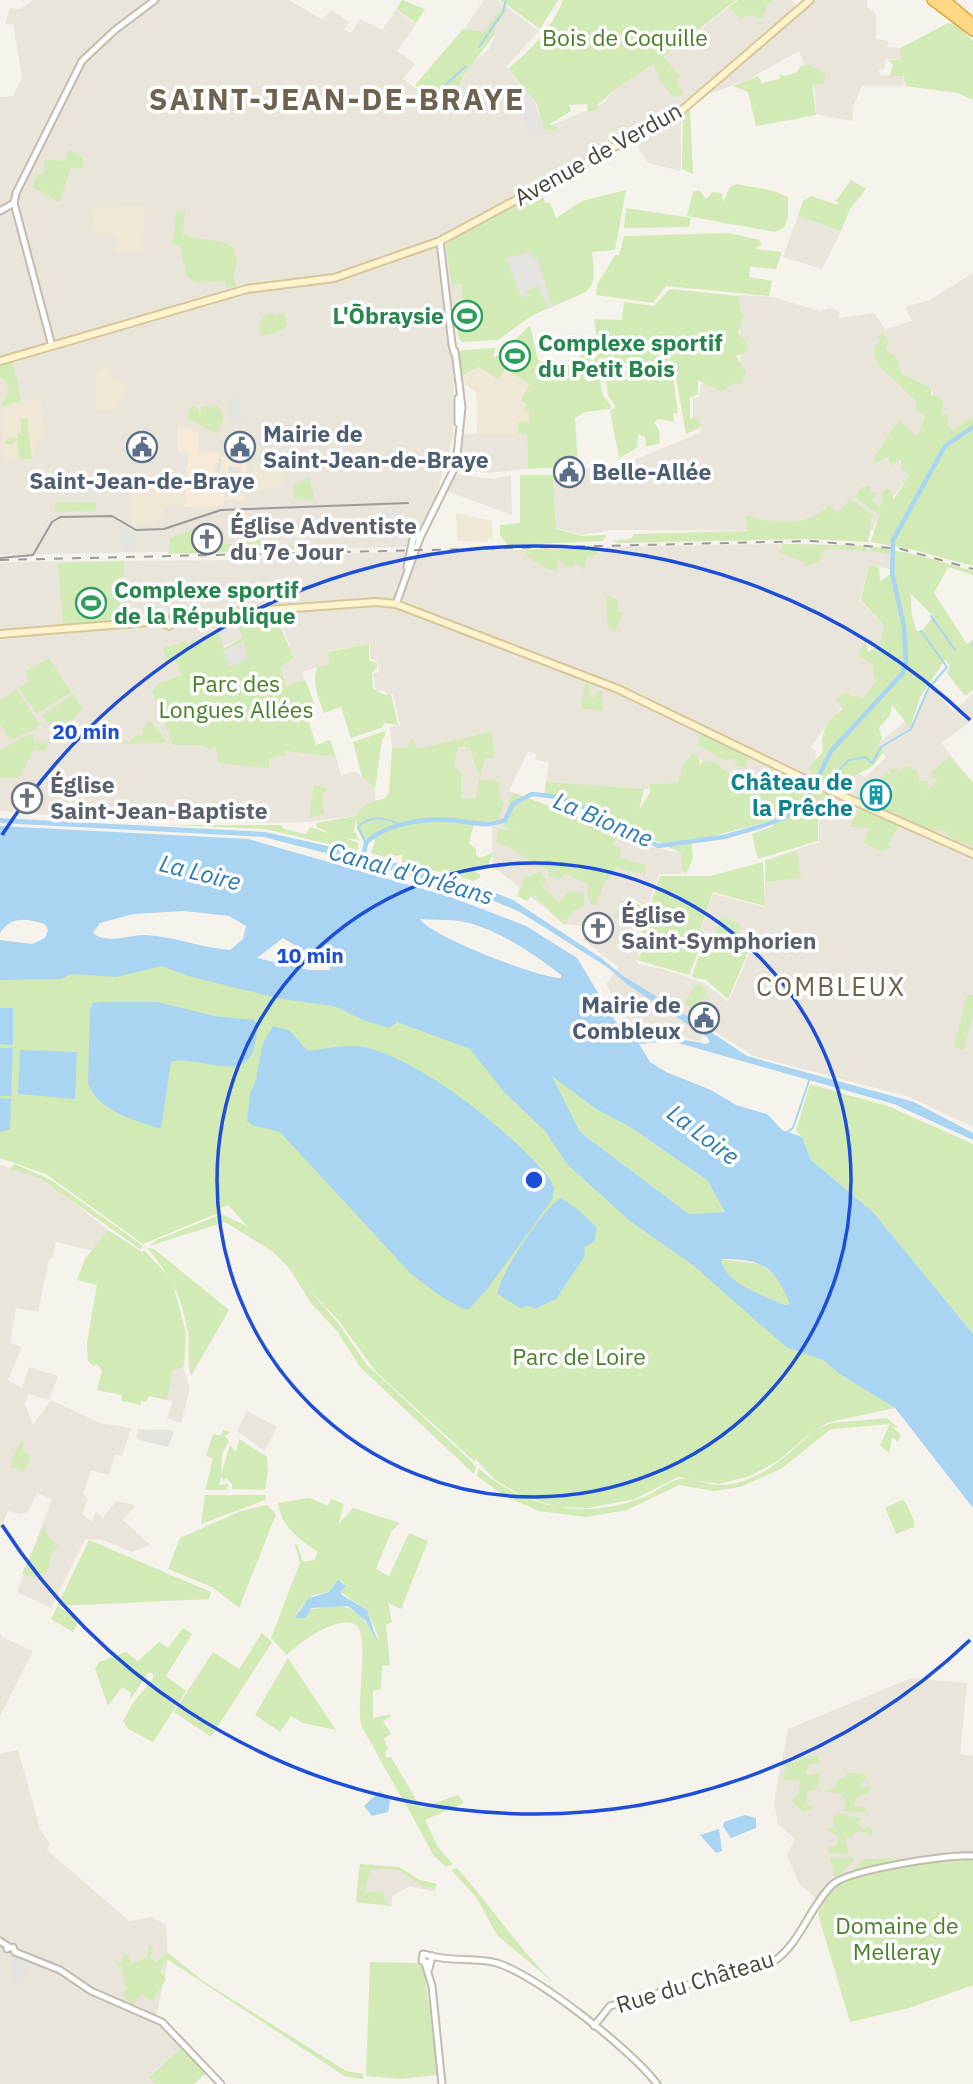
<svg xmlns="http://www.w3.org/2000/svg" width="973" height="2084" viewBox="0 0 973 2084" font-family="'IBM Plex Sans',sans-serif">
<rect width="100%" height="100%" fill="#f6f3ec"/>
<g fill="#eae5da">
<path d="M33,0h256l34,20 8,-10 18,12 -5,8 7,3 9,-14 22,11 14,-20 20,14 -19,27 18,13 -12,15 44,32 22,-45 20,-17 6,-14 -20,-4 -6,8 -8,-5 23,-34h14l41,31 -33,36 29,36 10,25 57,-24 15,-16 44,-28 77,-60h54l5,6 7,-6h63v7l9,7v25l12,2v6l12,1 2,12 -16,-1 -2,10 -6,1 3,5 22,1 1,10h-42l-9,21v14l-37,-7 -1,-22 -16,-41 -52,29 -43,16 -8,-2 -15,14v63l-33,-8 -16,-26 -183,104 3,42 9,1 2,19 -19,3 10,72 -1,59 -17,59 -26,51 -410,8v-458l13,-1 9,-18 -9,-54h-8l5,-16 10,1z"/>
<path d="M798,216l43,15 -19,38 -39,-12z"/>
<path d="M973,273v145l-21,12 -4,-5 -1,-11 -5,1 1,-17h-9l-3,-10 -30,-15 -16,-22v-10l-6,-2 -3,18 14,20 27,24 3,12h5l-9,27 -19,-16 -23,40 13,-7 2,7 9,-4 11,16 -30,39 -7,16 -259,-1 -32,5 -25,-7 -3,-55 71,-9 78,-32 -5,-15 -4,1v-20l6,-1 2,-12 4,-3 31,1 5,-25 -2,-63 33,2 48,14 9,-3 10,3v7l35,-5 11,16 27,-8 -7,-14 25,-7z"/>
<path d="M527,432l1,37 -44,4 -22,-4 -4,-9 6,-26z"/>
<path d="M458,474l35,5 18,-4 1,40 -65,-24 7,-16z"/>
<path d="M784,544l71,1 35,8v16l-21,-4 -9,35 27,30 -7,15 -11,2 -2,-5 -9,12 15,11 1,11 4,3 -26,35 -11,-6 -24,30 -6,9 5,5 -3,26 -29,-11 -8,2 -7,15 -11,-5 -6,13 -15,-7 3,-6 -47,-23 -13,29 -36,4 -76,-4 -22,-3 3,-19 -14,-4 1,-5 -8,-3 -19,40 135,55 38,7v21h-23l-11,32 -23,-9 -9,19 28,21 -8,24 4,4 23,4 41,14 24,19 23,-52 -50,-21 12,-35 52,13v-47l54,-18v-26l-15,2 40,-50 22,9 20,-20 -9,-12 29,-25 9,3 10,-29 6,-7 23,25 19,-19v27l-32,23 32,40v344l-63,-30 -156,-41 -47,-29 -7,15 -35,-10 -15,1 -15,-7 -11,-10 -18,-32 13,-17 -36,-27 8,-13 -27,-3 -71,-58 -2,-61 -83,-12 -15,-40 -3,-26 10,-2 -7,-31 -7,-1 -2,-3 -8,1 -3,-17 6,-2 -1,-10 -8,-4v-14l-43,7 2,13 -27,8 3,8 -19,6 -7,-19 15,-9 -16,-45 -25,2v5l-15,2 -4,-4 8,20 -22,10 65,107 -1,-4 52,6 5,19 14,-5 20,17 1,25 -66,9 -46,1 -181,-5 -83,-7v-249l247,-2 77,-6 270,-6 6,6 6,-7z"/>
<path d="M0,1165l29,8 21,11 58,46 -14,21 -38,-9 -4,17h-3l-11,53 -22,-4 -6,35 12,4 -14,33 14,8 7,-21 29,9 -9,24 -20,-6 -2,3 -2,7 8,21 18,-25 49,23 31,5 -9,28 -7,-2 -6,21 -18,-5 -8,24 5,5 -6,15 10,8 4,-10 7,6 13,-17 20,4 -13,15 27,25 -18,7 -29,-12 -18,-1 -34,69 -34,-16 35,-93 -15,-6 -9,19 -8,2 -12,-3 -8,19z"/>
<path d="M182,1365l8,23 -9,35 -14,-5 6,-17 -6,-1 5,-34z"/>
<path d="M247,1411l30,16 -12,24 -28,-20z"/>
<path d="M0,1632l2,5 31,14 -33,65z"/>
<path d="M911,1678l56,5 -7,71 13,2v98l-15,-2 -70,14 -71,33 -18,-16 -12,-28 8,-16 -17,-15 -4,-22 14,-73z"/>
<path d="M18,1750l22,79 10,15 -3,6 82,71 23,-4 14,8 2,35 -12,58 28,27 -35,31 7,8h-156v-330z"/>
<path d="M359,1868l39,2 22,15 15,4v3l-25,-6 -18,10v10l-36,-4z"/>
</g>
<path fill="#f7ead8" d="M177,427l15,1v4h6l1,19 21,1 1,5 27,1 -4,43 -20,-2v7l-40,1 4,-51 -1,-3 -9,-1z"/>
<path fill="#e6e2dd" d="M138,1429l33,1 3,2 -6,15 -32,-8z"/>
<g fill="#efe8d6">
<path d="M145,206l-3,45 -27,1 5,-9 -8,-9 -17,1 -3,-27z"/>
<path d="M515,342l30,79 -27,1v12h-41l-1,-42 -10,-7 -4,-8 38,-22z"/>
<path d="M110,365l2,15 17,8 -13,22h-20v-36l6,-8z"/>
<path d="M2,379l4,25 34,-7 5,42h-7l-6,21 -30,1z"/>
<path d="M280,458l6,24 -7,5 -27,4 2,-27z"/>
<path d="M130,483l54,2 -1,20 -18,2 -8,18h-24l-4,-6z"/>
<path d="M456,513l36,8 1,17h-5v4l-31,-1z"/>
</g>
<g fill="#d2eab5" fill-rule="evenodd">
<path d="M402,0l23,9 -9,14 -20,-14z"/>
<path d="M500,0h58l-18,29z"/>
<path d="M563,0h173l-72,57 16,20 -4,4 8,14 -10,2 -14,-16 -6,-17 -37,24 -20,17 1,4 -10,3 -1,-8 -18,1 2,6 -21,13 8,4v4l-14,-3 -7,-25 -29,-35c22,-18 45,-42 55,-69z"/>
<path d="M738,0h35v1l-6,3 -4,15 -10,-4 -13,3 -11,-11z"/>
<path d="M502,8l5,2 -14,20 2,4 -31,41 -17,37 -32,-27 48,-56 21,3z"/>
<path d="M948,23l10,3 15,15v59l-16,-7 -52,-7 -1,-10h-14l3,-11 -5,-5h13l-1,-12z"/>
<path d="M811,65l14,9 -1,10h-12l4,31 -60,11 -8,-34 -15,-6 25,-10 4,7 18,-4v-5l4,2 12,-3 5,-7z"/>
<path d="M690,109l3,65 -11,-5 1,-56z"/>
<path d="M69,150l14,8v11l-12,-2 -11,34h-3l-24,-14 4,-13h8l-1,-12 3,-3 17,2z"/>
<path d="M851,180l15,9 -16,20 -9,22 -43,-15 5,-15 8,-5 27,9 1,-3h-4z"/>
<path d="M736,184l38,7 14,6v20l-4,11 -9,4 -88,-16 6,-24 6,-2 7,9 7,-7 9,1 1,9 7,-15z"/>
<path d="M541,190l4,13 5,-1 6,16 26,-17 44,-11 -11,60 -23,2c1,14 6,29 -6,40l-53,23 -35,25 -35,2 -4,-3 -6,-34 10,-2 -2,-19 -9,1 -6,-39 3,-5z"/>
<path d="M626,208l65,10 -2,9 -65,1z"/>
<path d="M177,210l8,1 -2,24c30,9 65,-1 50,42l4,9 -10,3 -2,-8 -27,2 -11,-6 -7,-31 -8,-2z"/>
<path d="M728,233l32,7 1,4 -6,5 27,3 -6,17 -26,-2 -1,10 23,4 -3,15 -103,-10 -13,17 -57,-8 1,-10 18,-30h4l5,-19z"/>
<path d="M670,289l69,7 1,15 5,3 -7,18 10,13 -5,9 -7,2 10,17 -6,12 -6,-2 -13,9 -23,-12v14l-8,4v21l7,-2 4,10 -15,7 -13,-73 -72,12 -8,-12 6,-8 -5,-34 28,1 2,-18 30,4z"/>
<path d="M270,312l6,3 8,-3 3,13 -7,7 -18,4 -4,-7 6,-14z"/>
<path d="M530,325l8,35 25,10 1,-4 8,-2 15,-15 4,13 -4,6 11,5 -1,5 -11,-3 -2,4 5,3 10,-3 4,16 8,11 -1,3 -25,3 -10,6 3,47 -11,-3 -3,5 -36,2 -1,-36 -9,1v-12h11v-9l-4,-3 3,-5 -7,-5 9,-16 -25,-15 -7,10 -19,-12 -17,9 -3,-22 3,-4 34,-2 -3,9 7,-2z"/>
<path d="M883,334l6,8 -3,8 9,5 6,18 30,15v7l12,4 -1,16 5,-1 1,11 4,5 21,-13v149l-59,-16 -43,-8 8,-27 -24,-18 7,-10 8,-1v7l8,-1 -6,7 6,8 4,-3v-12l5,-3 4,1 2,10 16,-24 -8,-8v-7l-3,-1 -7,6 -4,-9 -13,7 1,-8 24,-36 18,17 8,-23 -9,-2 1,-10 -37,-35 -7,-15 7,-13 -5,-2z"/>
<path d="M13,361l8,40 -21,6 9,-15 -4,-13h-5v-14z"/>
<path d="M671,364l7,49 -5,1 1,8 -15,-3 -5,3 5,8 1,13 -14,4 -1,-10 -7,-3 -1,14 -18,10 -9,-47 6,-4 -8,-12 -3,-20z"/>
<path d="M217,405l7,12 -7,17 -30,-16 4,-12 7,2 2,11 1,-12z"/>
<path d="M21,419h6l5,40 -13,1 -1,-20 -5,4h-9l4,-6h10l-1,-4 4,-1z"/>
<path d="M520,475h33l3,54 25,7 26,-1 -4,6 -95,4 -8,-10v-10l20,-2z"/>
<path d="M309,477l6,23 -21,-2 -1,-12z"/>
<path d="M850,499l23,16 -5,27 -62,-3 -187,4 -7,-2 19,-2 3,-5 113,-3 -1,-16c31,10 61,12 83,-10l9,8z"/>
<path d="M56,502h40v9l-41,1z"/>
<path d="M202,525l-4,17 43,3 -1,7 -72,2 2,-16z"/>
<path d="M255,536l5,6 45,6 -58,3v-14z"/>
<path d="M784,544l83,2 -1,5 -40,-3 -8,15 -13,3 -1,-4 -25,-10z"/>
<path d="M871,546l47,9 55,16v4l-25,-8 -14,26 33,51 6,-4v50l-8,6 -18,-23 3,-7 -5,-6 -25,37 -10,31 -18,-23 -2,10 -11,13 3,11 -4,6 6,6 -11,15 -25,13 -9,-4 -9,11 -19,-10 -1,-10 13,-14c-3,-21 4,-32 20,-43l-7,-9 10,-8 6,5 6,-1 5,3 15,-21 -4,-1 -1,-12 -15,-10 8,-14 2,11 12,-7 4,-19 -23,-26 8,-35 10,2 1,14 14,-9 -1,-17 -23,-5zM911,594l22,22 -10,14 -6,1c-6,-15 -6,-23 -6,-37z"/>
<path d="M594,548l6,6 -13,3 -3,13 -9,-7 -4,5 -9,-4 -3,-7 -2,13 -12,-2 -19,-12v-6z"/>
<path d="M124,561l-4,59 -57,5 -5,-62z"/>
<path d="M609,596l10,4 -3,11 7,3 -8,18 -7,-4 -2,-30z"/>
<path d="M275,614l19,44 -14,9 6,19 19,-6 10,25 -10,5 11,35 14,-5 6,17 -51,-6v4l-16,4v9l-51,-5 -3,-17 -6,3 -6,-4h-30l-21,-54 6,-7 24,-9 -6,-14h-10l-3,-13 23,-7 4,4 3,-4 26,-9 5,16 18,-10 -8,-21h4l1,4 14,-1 -1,-4z"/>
<path d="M369,644v16l8,3v4l-5,6 1,16 12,6 6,-1 7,31 -13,-2 -4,5 -30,10 -10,-31 -17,6c-5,-13 -13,-33 -6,-46l11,-3 -2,-12z"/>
<path d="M49,658l22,34 -34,22 -18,-26 10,-7 -4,-9z"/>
<path d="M589,681l1,16 4,1 3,-7h5l1,20 -22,-3 4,-25z"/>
<path d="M16,689l23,34 -5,7 -24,10 -10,-16v-24z"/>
<path d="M73,694l10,15 -26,25 -15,-18z"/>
<path d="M150,721l17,21 -46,2 4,-4 4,2 9,-9 3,3 3,-4 -3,-3z"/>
<path d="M385,731v5l-3,4 -7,48 -13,-11 -9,-35z"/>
<path d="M489,732l3,3 2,23h-9l-4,17 -4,-4 -7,-24h-12l-4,20 7,6v25h15l3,-19 20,3v15l5,6 -6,17 -24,3 -5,20 7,6v6l5,3 13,-6 -7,14h-11l-3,5 7,3v3l-6,4 -72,-19v-8l-12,5 -19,-6 4,-12 -3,-4 -9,4 -6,-12 -1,-11 -2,11 5,11 -14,-2 13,5v8l-93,-22 -97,-4h114l1,4 23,5 4,-7 21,7 -14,-7 -1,-4 40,-7c6,-12 16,-15 28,-17l5,-7 3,-44h16l2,-9h3l4,10z"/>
<path d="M702,733l43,22 3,5 -4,8 -9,-3 1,-6 -12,1 -27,-16z"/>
<path d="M30,734l4,1 -1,7 14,-1 1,4 -5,6 -9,-1c-6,7 -8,18 -15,28h-19v-28z"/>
<path d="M692,753l6,3 2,9 3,-4 15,2 3,5 18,11 -2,7 15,6 6,-13 11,5 12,-13 55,25 -7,6 -11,1v38l-60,18 -6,-25 22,-8 -4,-5 -79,21 2,16 -7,16 -4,-3 -1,-18 -81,-39 -56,-19 2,-13 98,7 -5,21 11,-18v-8l28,-1 4,-17z"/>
<path d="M950,757l23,26v64l-26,-11 -2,-5 -11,-1v-3l-2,5 -63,-28 2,-4 14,4 4,-4v-6l6,-6 -13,-10 4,-6 14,10 -12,-12 4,-2 9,3 6,-5 10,5 2,10h8l2,6 -5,9 13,-16 -8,-6z"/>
<path d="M314,785l14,3 -6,7 2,19 -15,4z"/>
<path d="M515,793l104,40 -6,12 8,3 -1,10 26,7 -1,10 -28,-8 -13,17 -8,21h-5l-4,-11 2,-10 -25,-10 -3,5 -13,-3 1,-7c-19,-3 -34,-22 -53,-27l2,-13 19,2 -14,-4 7,-29z"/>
<path d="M858,808l42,18 -12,17 4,5 -11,3 -18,-8 7,-15 -20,-1z"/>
<path d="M797,851l4,27 -35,4 -1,-21z"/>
<path d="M763,862l2,44 -52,-14 -13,38 6,3 -17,42 -52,-15 10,-17 -1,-8 -30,-19 9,-18 24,11 11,-33h50z"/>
<path d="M541,872l5,9 -5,5 17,15 5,-2 3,-6h18v13l-12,6 -8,13 -31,-31 -6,7 -10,-5 8,-19z"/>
<path d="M722,917l18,7 -1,14 -24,-4z"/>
<path d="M706,934l43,16 -21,49 -22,-19 -14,-3z"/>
<path d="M158,960l315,82 74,85 291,246 57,35 -65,14 -16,8 18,-7 55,-5 11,10 -7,-2 10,9 -3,7 -6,-5 -3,16 -9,-8 10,-21 -59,5 -50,40 -41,18 -26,4 -35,-6 -52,25 -41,7 -47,-6 -36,-16 -26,-19 1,-8c48,41 105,52 164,30 14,-5 25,-17 39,-19 13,-3 24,6 36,6 38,1 71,-29 96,-54l-34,29 -29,16 -31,8 -41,-7 -43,22 -47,9 -30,-1 -36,-11 -28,-17 -18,-20 -1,3 -98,-89 -38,-52 -34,-36 33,38 28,41 106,98 4,5 -2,7 -114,-107 -23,-36 -26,-28 -22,-35 -17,-17 -47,-29 -76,24 8,-6 65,-26 26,13 -20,-22 -10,4v4l-75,31 -97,-70 -46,-16v-185z"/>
<path d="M696,985h6l6,7 -6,-2 5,4 -12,17 -11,-8z"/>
<path d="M967,995h6v19l-9,36 -10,-3z"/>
<path d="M551,1074l45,35 34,18 77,53 18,32 -36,2 -109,-82z"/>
<path d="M810,1084l80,23 83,37v190l-100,-122 -62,-52 -9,-23 -6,-6z"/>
<path d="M15,1164l36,16 92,66 -3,3 -99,-70 -28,-10 -1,4 -1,-6z"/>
<path d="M108,1230l34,22 2,-2 28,30 14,53 -2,34 -12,3 -5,30 -18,-4 -3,6 -5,-1v4l-19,-4v-6l-25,-5 5,-20 -5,-6 -3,2 -6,-5 -1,-18 10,-58 -20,-5 8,-21z"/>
<path d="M147,1248l7,1 75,61 -38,66c-5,-17 -1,-28 -3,-44 -8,-40 -15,-53 -41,-84z"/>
<path d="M720,1259l40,5 22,17 9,23 -6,1c-23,-10 -58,-18 -65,-46z"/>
<path d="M223,1430l8,2 -6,4 4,5 -7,13 -1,21 9,-30 6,7 3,-13 28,18 1,15 -3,18 -33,-1v-5l-6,-6 -2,3 -3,-5 -2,9 9,-1 -1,6h-22l8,-31 -7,-3 7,-22 8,2z"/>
<path d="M20,1441l3,2 -1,7 9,7 -7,14 -14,-4z"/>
<path d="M205,1495h61l-1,5 -64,24z"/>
<path d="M310,1498l18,8 3,-7 13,5 -6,21 15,-17 47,15 -9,9 -15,37 13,7 20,-43 19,8 -27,68 -13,-6 4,19 -6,3 4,40 -8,1 -1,23 -8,2v27l17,-4 1,3 -8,4 8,13 -7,5 4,10 -3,2 1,7 5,-1 30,51 37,-13 6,8 -39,17 13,27 15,17 -7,3 -13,-12c-18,-36 -38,-68 -57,-103 -4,-9 -12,-19 -15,-28 -5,-22 9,-88 -5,-99 -15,-12 -59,18 -69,30l-16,-17 29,-75 -5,-18 2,-1 6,18 11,-2 4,-8c-20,-14 -36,-24 -40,-49zM341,1581l5,5 -7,5 28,19 13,30c-18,-22 -28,-41 -59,-32 -7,2 -9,-1 -15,4l-8,-1 15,-16 16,-3 5,-8z"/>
<path d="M902,1500l4,3 9,20 -1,4 -18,7 -11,-26z"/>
<path d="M267,1505l9,9 -37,94 -27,-21 -44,-18 12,-31 61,-27z"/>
<path d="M44,1526l4,11 10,9 -7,8 -3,16 -14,8 -12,-4z"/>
<path d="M89,1540l122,52 -2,7 -151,7 21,15 -6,11 -22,-13z"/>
<path d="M183,1628l9,6 -26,42 20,15 -33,51 -25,-13 -5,-8 10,-18 20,-24v-5l-4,-2 -19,28 1,-7 -9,-6 -14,19 -13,-37 4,-7 27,-10 12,9 21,-19 9,6z"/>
<path d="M262,1633l10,9 -61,95 -37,-25 39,-60 26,17z"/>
<path d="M288,1658l48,72 -33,-7 -12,-7 -11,16 -25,-17z"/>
<path d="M818,1756l2,7 -11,1 -3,9 4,3 10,-4 -2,16 -11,4 -1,11 7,5 -10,4 -12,-12 8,-7 1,-14 -16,2 1,-19 11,1 6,-6z"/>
<path d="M847,1773l18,1 1,4 -8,10 12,-1 -2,6 -10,4 -4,5 1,4 11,2 -1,4 -22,-1 3,-7 -5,-10 -18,-3 12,-4 3,-8 7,-1z"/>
<path d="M843,1813l6,4 12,1 -3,6 6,5 6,-3 3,7 -3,3 -4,-4h-11l-3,5h-7l4,17 -20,-1 -1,-6 8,-1 3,-9 -13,-7 7,-3 1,-13z"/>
<path d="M830,1858h24v3l-17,16 -3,-1z"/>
<path d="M973,1858v127l-64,23 -59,14 -32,-108c5,-14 14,-26 27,-33 23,-11 101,-22 128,-23z"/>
<path d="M864,1859h37l1,1 -52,13z"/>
<path d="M360,1864l39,3 21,13 17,4 -2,5 -15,-4 -22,-15 -28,-1 -5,24 18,-3 2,12 7,4 -36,-4z"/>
<path d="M457,1868c34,38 61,80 98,116l-58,-49 -21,-38 -25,-27z"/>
<path d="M149,1945l4,2 -3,11 6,4 12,-9 35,28 143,90 17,3v5l-17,-2 -179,-118 -7,12 6,8 -14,22 -11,-7 -8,12 -11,-13 5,-4 -5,-20h-4l-1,-5 5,-3 1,-7 5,1 2,10 17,-8z"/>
<path d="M370,1962l47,1 7,5 14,107 -38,4 -34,-3z"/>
<path d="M184,2045l22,28 -12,11h-38l-7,-7z"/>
</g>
<g fill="#e5e3e0">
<path d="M522,86l13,17 10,29 -14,5 -8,-25 -12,-16z"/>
<path d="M530,251l4,8 4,-1 14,50 -4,1 -10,-23 -12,5 1,5 -5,2 -16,-39z"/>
<path d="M241,397l-2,23 6,1 1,6h-7v-6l-10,-1v-22z"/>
<path d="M219,458l3,1 -3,17 3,3 6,-1 1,-12 13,2 -2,12 5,3h-13v7l11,-1v5l-18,3 -2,-10h-21l-2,-4 15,-1 1,-19h3z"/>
<path d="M382,511h5l1,4 9,-4 1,30 -15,1z"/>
<path d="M118,526h7v6h12v18l-13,1 -3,-5z"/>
<path d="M244,641l3,19 -18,7 -6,-16z"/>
<path d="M19,1956l13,5 -12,22 -8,-3v-22z"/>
</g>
<g fill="#a9d4f2" fill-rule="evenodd">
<path d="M0,818l265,14 98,22 115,32 35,14 88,58 22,18 51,31 1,4 6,1 66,44 167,46 59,31v7l-79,-36 -223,-63 -32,3 11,18 16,10 45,18 25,15 31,9 15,16 20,7 9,23 62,52 100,122v174l-78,-100 -57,-35 -15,-13 -37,-13 -92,-81 -64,-45 -63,-57 -22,-33 -41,-39 -34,-43 -73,-27 -8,6 -26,-8 -29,-14 -52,-7 -94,-23 -26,-10 -46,11 -45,-3 -10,5 -61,1v-40l32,4 13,-6 3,-8 -3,-6c-19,-5 -33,-9 -45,9v-107l248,13 200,57 78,30 51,32 45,74c28,8 55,5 84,12l4,-2 -3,-5 -79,-52 -21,-18 -87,-55 -49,-21 -207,-54 -264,-14zM185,911l44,5 17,10 -3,13 -13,11c-28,-2 -54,-13 -83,-15 -16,-1 -41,10 -54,-2l7,-10 34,-9zM420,919c16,1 34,0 49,4 33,9 66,32 92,52v3c-23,0 -131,-42 -141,-59zM283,938l47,29v3h-21l-52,-12zM552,1076l44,33 34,18 77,53 18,32 -36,2 -109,-82zM721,1259c42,0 53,7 69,45l-5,1c-20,-9 -61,-21 -64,-46z"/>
<path d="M103,1002h54l57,14 40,4 4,6c-2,8 -2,20 -6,28 -15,27 -59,0 -81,8l-10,66h-4c-25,-9 -60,-18 -69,-45l2,-74 3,-6z"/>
<path d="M0,1008h13v37l-13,-1z"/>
<path d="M273,1026l17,5 18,20c18,-2 43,-8 60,-3 57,15 147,86 183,133l3,8 -2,11 -64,88 -19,21 -8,-1 -22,-13 -28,-21 -131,-142 -28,-7 -5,-4 3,-27 5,-11 8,-40z"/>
<path d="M0,1048h13l-2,48h-11z"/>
<path d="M20,1050l57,2 -2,47 -57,-5z"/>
<path d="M0,1098l11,1 -1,30 -10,3z"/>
<path d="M561,1198l19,13 17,17 -3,14 -10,5 1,9 -29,43 -22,10 -5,-3 -9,2 -22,-14c-1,-17 48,-89 63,-96z"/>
<path d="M338,1580l8,6 -6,5 2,4 25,15 11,33 -12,-22 -18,-15 -37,2 -6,10h-10l14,-20 20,-6z"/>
<path d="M380,1791l10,10 -2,11 -16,4 -8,-10z"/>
<path d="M745,1815l11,3v10l-25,10 -8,-12 1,-4z"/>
<path d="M719,1829l3,22 -6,2 -16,-18z"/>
</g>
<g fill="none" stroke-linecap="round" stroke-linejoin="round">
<g stroke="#a9d4f2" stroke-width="2">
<path d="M479,47l24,-35 3,-12"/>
<path d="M431,98l35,-32"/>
<path d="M931,616l24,34"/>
<path d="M973,644v3"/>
<path d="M828,781l21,-21 16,-3 7,6 9,-16 30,-18 17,-40 19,-22 -26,-36"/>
<path d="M814,788l7,2"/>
<path d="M366,843l-8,-16c12,-13 31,-9 45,-1"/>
<path d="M786,1133l7,-5 17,-50"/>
</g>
<path stroke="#a9d4f2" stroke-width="4.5" d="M363,858l3,-15c18,-19 59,-25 85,-23 21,2 34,8 54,0l8,-16 19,-10 25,3 46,18 55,31 66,-9 41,-12 19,-7 22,-16 25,-51 72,-78 3,-11 -2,-35 -12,-55 1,-32 52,-94 28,-19"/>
<g stroke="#c2bbae" stroke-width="9">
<g id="tertiary">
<path d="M14,203l2,-10 66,-132 33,-31 40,-30"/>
<path d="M14,203l38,143"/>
<path d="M0,211l14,-8"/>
<path d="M440,241l12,103"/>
<path d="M452,344l2,9"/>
<path d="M458,423v-25"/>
<path d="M407,567l6,-28 8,-5"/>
<path d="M396,604l24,-66 36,-73 6,-58 -7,-56"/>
<path d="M0,1941l9,6"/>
<path d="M7,1949l6,-2 2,5"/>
<path d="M15,1952l45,18 31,21 71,31 59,62"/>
<path d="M432,1956c21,6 44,1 65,7 40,13 135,87 160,121"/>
<path d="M425,1963l7,23 10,98"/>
<path d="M429,1969l3,-13 -9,-2 -1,7 8,2"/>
<path d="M594,2026l16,-20 163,-44c27,-18 36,-54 59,-77 15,-15 117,-31 141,-29"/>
</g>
</g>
<g stroke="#d6c79b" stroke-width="10">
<g id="secondary">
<path d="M0,361l247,-72 87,-11 106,-37 241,-130 129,-111"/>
<path d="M173,617l203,-15 20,2 222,85 191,92 164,73"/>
<path d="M161,621l8,5 9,-7"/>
<path d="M0,634l161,-13"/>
</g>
</g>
<g stroke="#e0a43c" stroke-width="12">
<g id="trunk">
<path d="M932,0l41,31"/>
<path d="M945,0l28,24"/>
</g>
</g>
<use href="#tertiary" stroke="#fff" stroke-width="5"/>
<use href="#secondary" stroke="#fff3cd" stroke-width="6"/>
<use href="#trunk" stroke="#ffd985" stroke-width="9"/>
<path stroke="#9a9a9a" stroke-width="2" d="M0,558l33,-3 19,-33 8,-5 52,-1 24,14 28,-1 57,-19 187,-7"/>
<path stroke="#9a9a9a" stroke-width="2" stroke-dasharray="9 9" stroke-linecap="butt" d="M0,560l812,-19 89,8 72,20"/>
</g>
<g fill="none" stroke="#1d4ed8" stroke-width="3.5">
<circle cx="534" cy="1180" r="317"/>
<path d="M970 1640A634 634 0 0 1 2 1525M2 835A634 634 0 0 1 970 720"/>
</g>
<defs>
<g id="stadium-ring" transform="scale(1.575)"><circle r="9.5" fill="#fff" stroke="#2e9e5b" stroke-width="1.5"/><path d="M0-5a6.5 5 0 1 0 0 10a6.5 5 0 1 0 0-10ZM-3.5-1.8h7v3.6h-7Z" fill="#2e9e5b"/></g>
<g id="civic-ring" transform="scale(1.575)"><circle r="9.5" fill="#fff" stroke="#5c6f8a" stroke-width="1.5"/><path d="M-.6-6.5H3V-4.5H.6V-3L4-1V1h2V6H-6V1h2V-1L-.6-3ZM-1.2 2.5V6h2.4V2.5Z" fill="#5c6f8a"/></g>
<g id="church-ring" transform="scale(1.575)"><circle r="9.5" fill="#fff" stroke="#6b7280" stroke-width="1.5"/><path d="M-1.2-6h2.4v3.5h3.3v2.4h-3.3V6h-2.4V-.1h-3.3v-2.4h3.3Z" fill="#6b7280"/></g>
<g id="building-ring" transform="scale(1.575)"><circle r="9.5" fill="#fff" stroke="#0f9aa8" stroke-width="1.5"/><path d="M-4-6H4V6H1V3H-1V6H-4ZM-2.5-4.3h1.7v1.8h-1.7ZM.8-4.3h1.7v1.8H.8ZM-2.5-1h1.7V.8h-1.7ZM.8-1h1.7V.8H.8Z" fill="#0f9aa8"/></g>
</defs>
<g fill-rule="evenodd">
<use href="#stadium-ring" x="467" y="316"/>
<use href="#stadium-ring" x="515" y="356"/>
<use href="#civic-ring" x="142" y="447"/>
<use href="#civic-ring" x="240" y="447"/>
<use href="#civic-ring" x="569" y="472"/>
<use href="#church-ring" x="207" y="539"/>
<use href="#stadium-ring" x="91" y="603"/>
<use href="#building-ring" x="876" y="795"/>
<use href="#church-ring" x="27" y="798"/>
<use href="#church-ring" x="598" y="928"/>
<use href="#civic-ring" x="704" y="1018"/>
</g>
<g text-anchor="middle" stroke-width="7" stroke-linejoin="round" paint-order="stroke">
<g font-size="23" fill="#4a7f2a" stroke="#fff">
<text x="625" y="46">Bois de Coquille</text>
<text x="236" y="692">Parc des<tspan x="236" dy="26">Longues Allées</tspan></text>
<text x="579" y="1365">Parc de Loire</text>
<text x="897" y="1934">Domaine de<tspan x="897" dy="26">Melleray</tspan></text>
</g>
<g font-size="23" fill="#4b4439" stroke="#fff">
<text transform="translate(598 154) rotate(-29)" y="8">Avenue de Verdun</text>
<text transform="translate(695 1982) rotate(-17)" y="8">Rue du Château</text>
</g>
<g font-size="23" font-weight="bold" fill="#27864d" stroke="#fff" text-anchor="start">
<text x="444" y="324" text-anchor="end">L'Õbraysie</text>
<text x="538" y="351">Complexe sportif<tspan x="538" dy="26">du Petit Bois</tspan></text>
<text x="114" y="598">Complexe sportif<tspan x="114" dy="26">de la République</tspan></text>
</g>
<g font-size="23" font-weight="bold" fill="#4e5e75" stroke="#fff" text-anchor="start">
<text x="263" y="442">Mairie de<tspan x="263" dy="26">Saint-Jean-de-Braye</tspan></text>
<text x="592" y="480">Belle-Allée</text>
<text x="142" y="489" text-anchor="middle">Saint-Jean-de-Braye</text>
<text x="681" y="1013" text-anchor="end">Mairie de<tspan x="681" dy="26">Combleux</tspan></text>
</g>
<g font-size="23" font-weight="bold" fill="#5b616d" stroke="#fff" text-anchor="start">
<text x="230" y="534">Église Adventiste<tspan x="230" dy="26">du 7e Jour</tspan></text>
<text x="50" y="793">Église<tspan x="50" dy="26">Saint-Jean-Baptiste</tspan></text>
<text x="621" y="923">Église<tspan x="621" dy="26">Saint-Symphorien</tspan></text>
</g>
<g font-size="23" font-weight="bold" fill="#0d838f" stroke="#fff" text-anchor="end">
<text x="853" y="790">Château de<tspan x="853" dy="26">la Prêche</tspan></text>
</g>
<g font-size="24" font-style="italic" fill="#2e7ab2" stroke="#fff">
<text transform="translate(603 820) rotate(23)" y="8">La Bionne</text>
<text transform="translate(200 873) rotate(14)" y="8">La Loire</text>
<text transform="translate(411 874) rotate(16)" y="8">Canal d'Orléans</text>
<text transform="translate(703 1135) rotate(37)" y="8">La Loire</text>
</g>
<g font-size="26" letter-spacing="2" fill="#6e6250" stroke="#fff">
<text x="831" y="996">COMBLEUX</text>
</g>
<g font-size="30" font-weight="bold" letter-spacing="2" fill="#6e6250" stroke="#fff">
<text x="337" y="110">SAINT-JEAN-DE-BRAYE</text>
</g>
</g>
<circle cx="534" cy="1180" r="10" fill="#1d4ed8" stroke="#fff" stroke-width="3.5"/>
<g font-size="21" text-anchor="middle" font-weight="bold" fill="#1d4ed8" stroke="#fff" stroke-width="7" stroke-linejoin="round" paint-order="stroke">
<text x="86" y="739">20 min</text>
<text x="310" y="963">10 min</text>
</g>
</svg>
